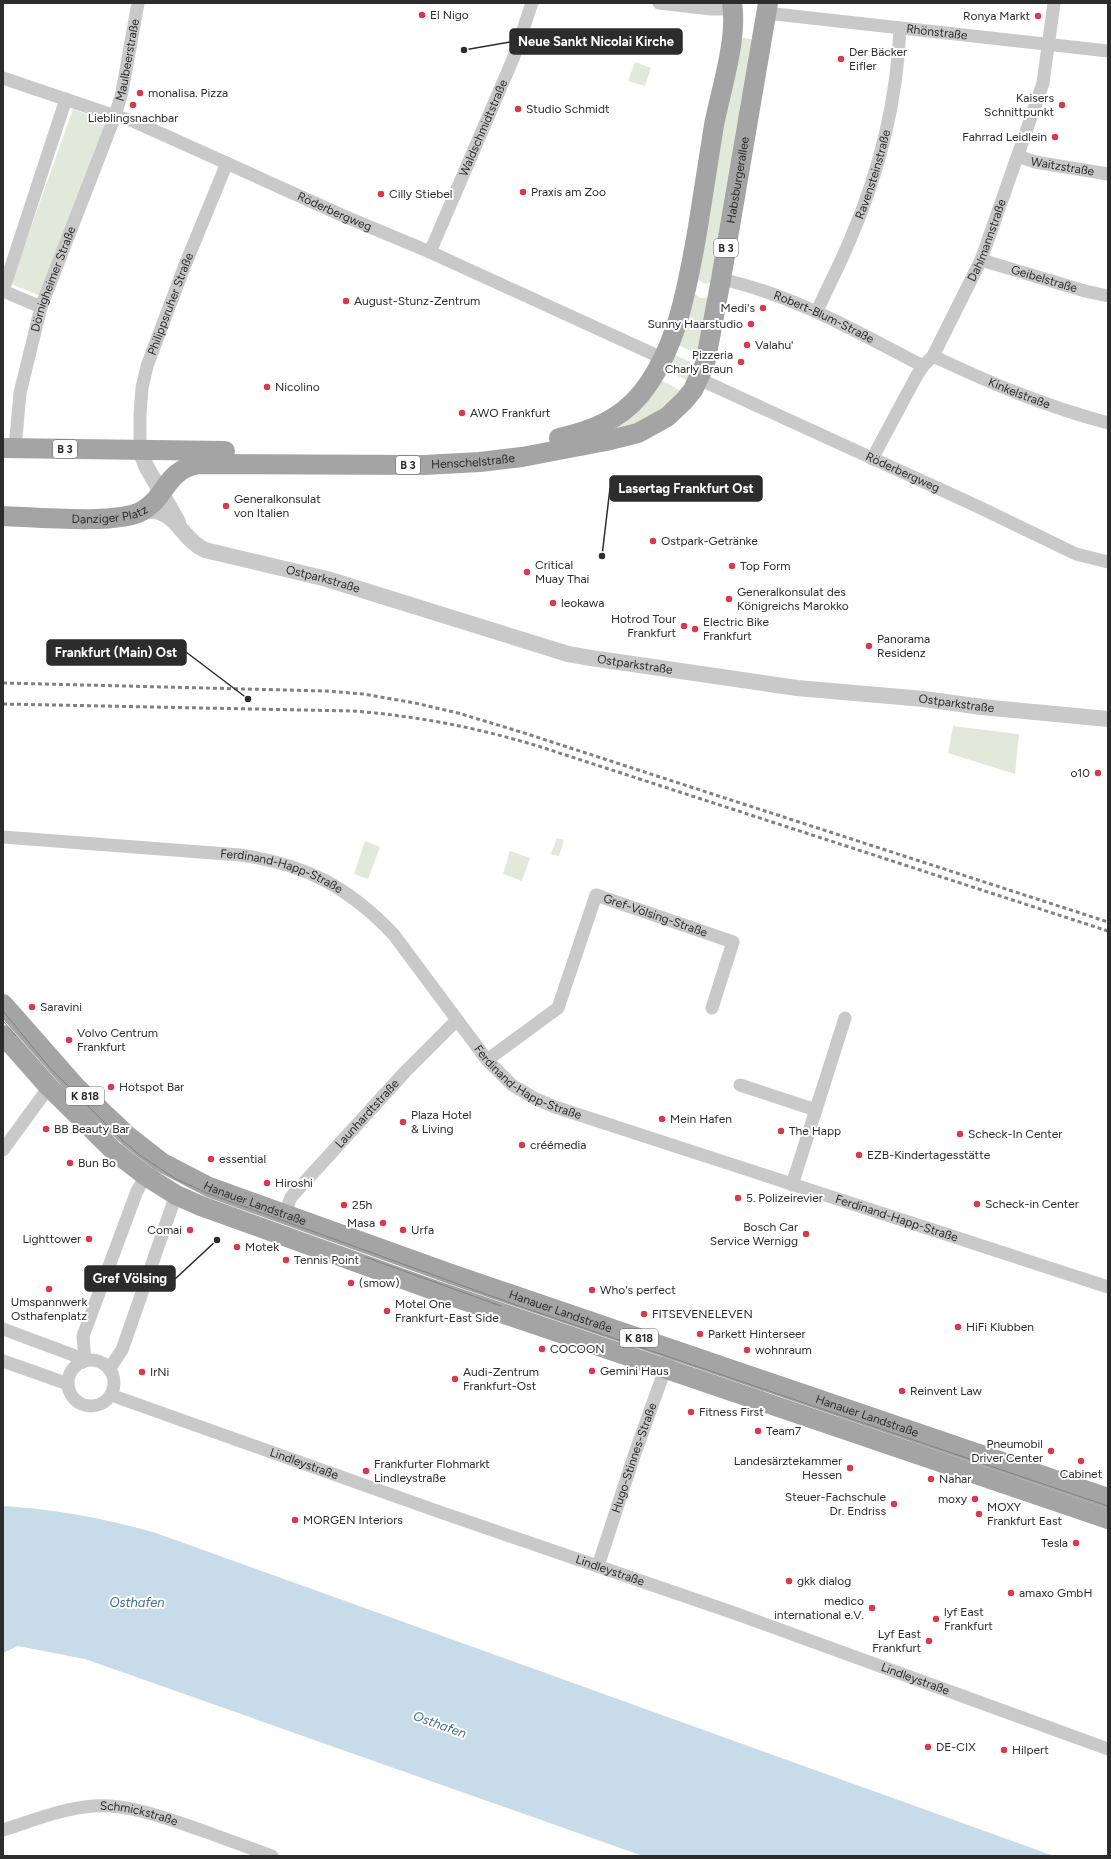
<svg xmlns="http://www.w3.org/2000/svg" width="1111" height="1859" viewBox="0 0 1111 1859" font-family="Figtree,sans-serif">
<rect width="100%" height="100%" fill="#fff"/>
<g fill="#e2e9da">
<path d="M739,37l15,3 -40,241 -8,3 -8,-4 -3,-5z"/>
<path d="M635,62l16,6 -6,18 -17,-5z"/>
<path d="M73,109l33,13 -65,174 -30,-12z"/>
<path d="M691,291l9,7h10l-9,58 -25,-12z"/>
<path d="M673,354l24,11 -8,16 -24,-11z"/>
<path d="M657,378l26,14 -23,22 -54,22z"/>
<path d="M953,726l66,8 -4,40 -67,-21z"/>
<path d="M557,838l7,2 -5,16 -8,-2z"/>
<path d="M365,841l15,6 -12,32 -14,-5z"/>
<path d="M510,851l20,7 -8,23 -19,-7z"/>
</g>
<path fill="#c7dce8" d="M3,1506c53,3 103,13 153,27l898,323h-411l-558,-197 -67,-13 -15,7z"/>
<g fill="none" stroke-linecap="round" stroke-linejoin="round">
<g stroke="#c9c9c9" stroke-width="13">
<path d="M659,3l52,6h22"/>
<path id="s1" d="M766,13l342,38"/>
<path id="s2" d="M3,78l112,38 18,5 213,96 84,35 232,106"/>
<path id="s3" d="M1018,156l17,6 73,12"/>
<path id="s4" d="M430,252l83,-193 19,-56"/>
<path id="s5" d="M981,260l104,31 23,5"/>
<path id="s6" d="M721,279c73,16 136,53 202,87"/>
<path d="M41,307l-38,-16 63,-192"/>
<path id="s7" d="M817,311c11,-24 23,-47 33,-71 29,-67 47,-139 50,-212"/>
<path id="s8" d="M933,356c59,28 112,50 175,67"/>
<path id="s9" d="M699,379l282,129 95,46 32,8"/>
<path id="s10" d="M15,448l5,-55 21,-86 74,-191 7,-24 16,-89"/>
<path id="s11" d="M140,450v-36l2,-26 5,-22 38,-101 42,-102"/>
<path id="s12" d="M872,459l44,-82 7,-11 10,-10 48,-96 62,-177 11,-80"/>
<path id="s13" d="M3,837l237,18c65,9 109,32 154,80l93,125 25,25 24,14 19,8 553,180"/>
<path id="s14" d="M487,1060l71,-52 38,-113 137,47 -21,66"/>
<path d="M740,1085l76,25"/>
<path d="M3,1150l46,-63"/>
<path d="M792,1185l53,-167"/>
<path id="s15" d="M285,1213l6,-16 114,-125 52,-52"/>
<path d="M3,1329l70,26 10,7"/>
<circle cx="91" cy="1383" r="23"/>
<path d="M3,1361l65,23"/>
<path d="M85,1361l-2,-25 54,-145 9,-15"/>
<path d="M109,1369l13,-19 54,-155"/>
<path id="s16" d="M111,1395l326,116 300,103 371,135"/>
<path id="s17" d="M598,1566l37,-113 33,-92"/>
<path id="s18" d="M3,1830c29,-9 60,-22 91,-24 36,-2 71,12 104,23 25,9 49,18 74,27"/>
</g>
<g stroke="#c9c9c9" stroke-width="16">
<path d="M140,450l6,16 32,56"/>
<path id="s19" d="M141,512c34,-8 39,27 64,38l122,29 241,75 23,4 206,30 127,11 58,8 126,12"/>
</g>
<g stroke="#a4a4a4" stroke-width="20">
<path d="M559,438c32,-7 60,-18 81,-43 37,-45 47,-107 57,-162 6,-36 11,-72 17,-108 7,-35 24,-88 18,-122"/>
<path d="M3,448l222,3"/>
<path id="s20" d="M3,516c31,1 115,9 139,-5 25,-14 23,-41 57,-47l225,1 56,-3 42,-5 84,-16 32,-8 29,-16 17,-16 9,-11 12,-26 16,-85 47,-276"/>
<path id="s21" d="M3,1004l74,84 52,49 32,25 48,25 242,87 657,224"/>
<path d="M3,1035l46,52 66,65 31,24 30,19 25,11 227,82 680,231"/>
</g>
<g stroke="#818181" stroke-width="1">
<path d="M3,1011l47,57 72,72 19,16 35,23 31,14 309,112 592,201"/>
<path d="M3,1021l13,15"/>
<path d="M365,1257l136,49"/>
</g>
<g stroke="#818181" stroke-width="3" stroke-dasharray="4 3" stroke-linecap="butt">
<path d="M3,683l323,8 37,3 52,9 43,10 63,19 587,190"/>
<path d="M3,704l350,7c65,5 126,17 188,36l567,184"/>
</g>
</g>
<g fill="#d8394c" stroke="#fff" stroke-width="1.5">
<circle cx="422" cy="15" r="4"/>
<circle cx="1038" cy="16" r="4"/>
<circle cx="841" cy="59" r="4"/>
<circle cx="140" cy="93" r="4"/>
<circle cx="133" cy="105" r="4"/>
<circle cx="1062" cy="105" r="4"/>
<circle cx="518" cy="109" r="4"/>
<circle cx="1055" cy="137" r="4"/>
<circle cx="523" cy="192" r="4"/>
<circle cx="381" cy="194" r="4"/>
<circle cx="346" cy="301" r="4"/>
<circle cx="763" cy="308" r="4"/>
<circle cx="751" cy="324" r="4"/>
<circle cx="747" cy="345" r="4"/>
<circle cx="741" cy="362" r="4"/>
<circle cx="267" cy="387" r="4"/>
<circle cx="462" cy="413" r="4"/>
<circle cx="226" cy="506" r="4"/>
<circle cx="653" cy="541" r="4"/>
<circle cx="732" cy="566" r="4"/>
<circle cx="527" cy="572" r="4"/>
<circle cx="729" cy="599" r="4"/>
<circle cx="553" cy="603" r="4"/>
<circle cx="684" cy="626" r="4"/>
<circle cx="695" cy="629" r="4"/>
<circle cx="869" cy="646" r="4"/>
<circle cx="1098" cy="773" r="4"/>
<circle cx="32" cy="1007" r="4"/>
<circle cx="69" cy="1040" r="4"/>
<circle cx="111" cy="1087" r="4"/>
<circle cx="662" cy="1119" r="4"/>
<circle cx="403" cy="1122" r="4"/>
<circle cx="46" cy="1129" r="4"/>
<circle cx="781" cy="1131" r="4"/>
<circle cx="960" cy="1134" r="4"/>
<circle cx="522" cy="1145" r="4"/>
<circle cx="859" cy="1155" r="4"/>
<circle cx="211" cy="1159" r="4"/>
<circle cx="70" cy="1163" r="4"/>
<circle cx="267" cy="1183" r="4"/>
<circle cx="738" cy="1198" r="4"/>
<circle cx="977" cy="1204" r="4"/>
<circle cx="344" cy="1205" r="4"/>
<circle cx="383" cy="1223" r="4"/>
<circle cx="190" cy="1230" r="4"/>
<circle cx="403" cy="1230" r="4"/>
<circle cx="806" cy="1234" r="4"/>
<circle cx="89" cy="1239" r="4"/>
<circle cx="237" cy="1247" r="4"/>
<circle cx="286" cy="1260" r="4"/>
<circle cx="351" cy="1283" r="4"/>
<circle cx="49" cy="1289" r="4"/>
<circle cx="592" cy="1290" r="4"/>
<circle cx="387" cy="1311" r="4"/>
<circle cx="644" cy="1314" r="4"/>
<circle cx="958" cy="1327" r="4"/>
<circle cx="700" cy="1334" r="4"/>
<circle cx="542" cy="1349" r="4"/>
<circle cx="747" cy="1350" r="4"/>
<circle cx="592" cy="1371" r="4"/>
<circle cx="142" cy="1372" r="4"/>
<circle cx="455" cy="1379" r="4"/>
<circle cx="902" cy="1391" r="4"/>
<circle cx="691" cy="1412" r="4"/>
<circle cx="758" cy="1431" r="4"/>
<circle cx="1051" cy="1451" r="4"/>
<circle cx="1081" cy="1461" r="4"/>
<circle cx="850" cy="1468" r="4"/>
<circle cx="366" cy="1471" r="4"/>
<circle cx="931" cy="1479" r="4"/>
<circle cx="975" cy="1499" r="4"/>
<circle cx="894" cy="1504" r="4"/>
<circle cx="979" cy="1514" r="4"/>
<circle cx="295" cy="1520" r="4"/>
<circle cx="1076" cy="1543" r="4"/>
<circle cx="789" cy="1581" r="4"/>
<circle cx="1011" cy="1593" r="4"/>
<circle cx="872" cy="1608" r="4"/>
<circle cx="936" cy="1619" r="4"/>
<circle cx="929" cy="1641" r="4"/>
<circle cx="928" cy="1747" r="4"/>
<circle cx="1004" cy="1750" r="4"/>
</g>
<g text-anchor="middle" stroke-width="4" stroke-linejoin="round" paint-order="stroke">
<g fill="#fff" stroke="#6b6b6b" stroke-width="1">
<rect x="714" y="239" width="24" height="18" rx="3"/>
<rect x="53" y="440" width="24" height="18" rx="3"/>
<rect x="396" y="456" width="24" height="18" rx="3"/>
<rect x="66" y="1087" width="38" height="18" rx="3"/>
<rect x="620" y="1329" width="38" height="18" rx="3"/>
</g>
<g font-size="11" font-weight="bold" fill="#2c2c2c">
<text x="726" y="252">B 3</text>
<text x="65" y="453">B 3</text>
<text x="408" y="469">B 3</text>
<text x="85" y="1100">K 818</text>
<text x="639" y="1342">K 818</text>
</g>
<g font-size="12" fill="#2c2c2c" stroke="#fff" text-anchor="start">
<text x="430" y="19">El Nigo</text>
<text x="1030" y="20" text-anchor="end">Ronya Markt</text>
<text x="849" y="56">Der Bäcker<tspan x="849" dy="14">Eifler</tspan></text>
<text x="148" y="97">monalisa. Pizza</text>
<text x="1054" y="102" text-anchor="end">Kaisers<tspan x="1054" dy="14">Schnittpunkt</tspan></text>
<text x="526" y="113">Studio Schmidt</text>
<text x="133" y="122" text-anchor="middle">Lieblingsnachbar</text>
<text x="1047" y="141" text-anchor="end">Fahrrad Leidlein</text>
<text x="531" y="196">Praxis am Zoo</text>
<text x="389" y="198">Cilly Stiebel</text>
<text x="354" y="305">August-Stunz-Zentrum</text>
<text x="755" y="312" text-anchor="end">Medi's</text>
<text x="743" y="328" text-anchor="end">Sunny Haarstudio</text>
<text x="755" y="349">Valahu'</text>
<text x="733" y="359" text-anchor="end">Pizzeria<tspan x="733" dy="14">Charly Braun</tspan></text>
<text x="275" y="391">Nicolino</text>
<text x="470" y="417">AWO Frankfurt</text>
<text x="234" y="503">Generalkonsulat<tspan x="234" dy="14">von Italien</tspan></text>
<text x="661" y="545">Ostpark-Getränke</text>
<text x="535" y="569">Critical<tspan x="535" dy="14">Muay Thai</tspan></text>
<text x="740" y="570">Top Form</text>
<text x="737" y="596">Generalkonsulat des<tspan x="737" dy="14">Königreichs Marokko</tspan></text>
<text x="561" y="607">leokawa</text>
<text x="676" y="623" text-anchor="end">Hotrod Tour<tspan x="676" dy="14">Frankfurt</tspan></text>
<text x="703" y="626">Electric Bike<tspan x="703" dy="14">Frankfurt</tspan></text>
<text x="877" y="643">Panorama<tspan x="877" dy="14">Residenz</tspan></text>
<text x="1090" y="777" text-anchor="end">o10</text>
<text x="40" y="1011">Saravini</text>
<text x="77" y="1037">Volvo Centrum<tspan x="77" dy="14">Frankfurt</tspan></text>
<text x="119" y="1091">Hotspot Bar</text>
<text x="411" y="1119">Plaza Hotel<tspan x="411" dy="14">&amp; Living</tspan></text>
<text x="670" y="1123">Mein Hafen</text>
<text x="54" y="1133">BB Beauty Bar</text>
<text x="789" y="1135">The Happ</text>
<text x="968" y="1138">Scheck-In Center</text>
<text x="530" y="1149">créémedia</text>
<text x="867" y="1159">EZB-Kindertagesstätte</text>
<text x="219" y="1163">essential</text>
<text x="78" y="1167">Bun Bo</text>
<text x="275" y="1187">Hiroshi</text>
<text x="746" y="1202">5. Polizeirevier</text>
<text x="985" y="1208">Scheck-in Center</text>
<text x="352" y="1209">25h</text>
<text x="375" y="1227" text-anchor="end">Masa</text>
<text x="798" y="1231" text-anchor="end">Bosch Car<tspan x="798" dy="14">Service Wernigg</tspan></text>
<text x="182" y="1234" text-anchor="end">Comai</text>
<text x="411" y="1234">Urfa</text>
<text x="81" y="1243" text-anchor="end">Lighttower</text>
<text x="245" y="1251">Motek</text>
<text x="294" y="1264">Tennis Point</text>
<text x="359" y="1287">(smow)</text>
<text x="600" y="1294">Who's perfect</text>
<text x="49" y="1306" text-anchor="middle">Umspannwerk<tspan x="49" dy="14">Osthafenplatz</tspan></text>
<text x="395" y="1308">Motel One<tspan x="395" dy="14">Frankfurt-East Side</tspan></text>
<text x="652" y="1318">FITSEVENELEVEN</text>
<text x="966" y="1331">HiFi Klubben</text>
<text x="708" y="1338">Parkett Hinterseer</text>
<text x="550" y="1353">COCOON</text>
<text x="755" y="1354">wohnraum</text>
<text x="600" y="1375">Gemini Haus</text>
<text x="150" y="1376">IrNi</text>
<text x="463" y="1376">Audi-Zentrum<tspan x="463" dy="14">Frankfurt-Ost</tspan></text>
<text x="910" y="1395">Reinvent Law</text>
<text x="699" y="1416">Fitness First</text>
<text x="766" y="1435">Team7</text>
<text x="1043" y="1448" text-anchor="end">Pneumobil<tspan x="1043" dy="14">Driver Center</tspan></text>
<text x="842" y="1465" text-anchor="end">Landesärztekammer<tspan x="842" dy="14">Hessen</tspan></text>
<text x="374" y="1468">Frankfurter Flohmarkt<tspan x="374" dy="14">Lindleystraße</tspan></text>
<text x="1081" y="1478" text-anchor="middle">Cabinet</text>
<text x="939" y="1483">Nahar</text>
<text x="886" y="1501" text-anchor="end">Steuer-Fachschule<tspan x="886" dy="14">Dr. Endriss</tspan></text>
<text x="967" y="1503" text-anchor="end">moxy</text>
<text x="987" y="1511">MOXY<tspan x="987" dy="14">Frankfurt East</tspan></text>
<text x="303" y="1524">MORGEN Interiors</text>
<text x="1068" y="1547" text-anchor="end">Tesla</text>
<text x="797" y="1585">gkk dialog</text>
<text x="1019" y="1597">amaxo GmbH</text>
<text x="864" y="1605" text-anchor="end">medico<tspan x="864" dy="14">international e.V.</tspan></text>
<text x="944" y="1616">lyf East<tspan x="944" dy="14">Frankfurt</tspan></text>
<text x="921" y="1638" text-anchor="end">Lyf East<tspan x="921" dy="14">Frankfurt</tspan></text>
<text x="936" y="1751">DE-CIX</text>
<text x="1012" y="1754">Hilpert</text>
</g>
<g font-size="12" fill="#2c2c2c" stroke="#fff">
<text dy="4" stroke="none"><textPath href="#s1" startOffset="172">Rhönstraße</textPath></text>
<text dy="4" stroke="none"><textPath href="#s10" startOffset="406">Maulbeerstraße</textPath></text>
<text dy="4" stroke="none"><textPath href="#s4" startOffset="135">Waldschmidtstraße</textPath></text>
<text dy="4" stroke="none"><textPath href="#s3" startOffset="46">Waitzstraße</textPath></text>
<text dy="4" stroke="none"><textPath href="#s7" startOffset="148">Ravensteinstraße</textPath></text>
<text dy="4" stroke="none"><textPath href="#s20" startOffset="944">Habsburgerallee</textPath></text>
<text dy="4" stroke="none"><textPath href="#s2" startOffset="358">Röderbergweg</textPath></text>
<text dy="4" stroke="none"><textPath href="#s12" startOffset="248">Dahlmannstraße</textPath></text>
<text dy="4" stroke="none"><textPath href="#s10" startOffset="174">Dörnigheimer Straße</textPath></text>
<text dy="4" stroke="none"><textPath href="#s5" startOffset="66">Geibelstraße</textPath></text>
<text dy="4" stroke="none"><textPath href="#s11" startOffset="151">Philippsruher Straße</textPath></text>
<text dy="4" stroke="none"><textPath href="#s6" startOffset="110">Robert-Blum-Straße</textPath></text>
<text dy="4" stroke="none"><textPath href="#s8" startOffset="94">Kinkelstraße</textPath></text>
<text dy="4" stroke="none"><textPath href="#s20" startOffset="490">Henschelstraße</textPath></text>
<text dy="4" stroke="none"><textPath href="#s9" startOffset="224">Röderbergweg</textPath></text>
<text dy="4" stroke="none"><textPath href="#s20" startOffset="107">Danziger Platz</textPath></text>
<text dy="4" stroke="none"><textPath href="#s19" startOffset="200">Ostparkstraße</textPath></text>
<text dy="4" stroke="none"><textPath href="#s19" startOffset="524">Ostparkstraße</textPath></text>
<text dy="4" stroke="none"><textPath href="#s19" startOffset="848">Ostparkstraße</textPath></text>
<text dy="4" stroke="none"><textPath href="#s13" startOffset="282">Ferdinand-Happ-Straße</textPath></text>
<text dy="4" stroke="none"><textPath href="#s14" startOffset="270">Gref-Völsing-Straße</textPath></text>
<text dy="4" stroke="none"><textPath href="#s13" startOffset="618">Ferdinand-Happ-Straße</textPath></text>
<text dy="4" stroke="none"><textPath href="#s15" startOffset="130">Launhardtstraße</textPath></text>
<text dy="4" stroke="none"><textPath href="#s21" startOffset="327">Hanauer Landstraße</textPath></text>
<text dy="4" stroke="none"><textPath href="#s13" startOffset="1014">Ferdinand-Happ-Straße</textPath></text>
<text dy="4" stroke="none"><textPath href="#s21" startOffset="651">Hanauer Landstraße</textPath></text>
<text dy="4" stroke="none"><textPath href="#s21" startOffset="975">Hanauer Landstraße</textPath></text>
<text dy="4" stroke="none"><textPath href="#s17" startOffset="114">Hugo-Stinnes-Straße</textPath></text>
<text dy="4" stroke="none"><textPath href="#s16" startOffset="205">Lindleystraße</textPath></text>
<text dy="4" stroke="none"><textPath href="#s16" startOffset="529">Lindleystraße</textPath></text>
<text dy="4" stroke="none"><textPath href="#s16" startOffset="853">Lindleystraße</textPath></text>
<text dy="4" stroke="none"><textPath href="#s18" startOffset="140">Schmickstraße</textPath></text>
</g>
<g font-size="13" font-style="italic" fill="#406f87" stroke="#fff">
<text x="137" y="1607">Osthafen</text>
<text transform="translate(440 1724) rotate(20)" y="5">Osthafen</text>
</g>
</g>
<path fill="none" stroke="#2c2c2c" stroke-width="1.5" d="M464 50L510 42M602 556L610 488M248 699L186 652M217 1240L175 1279"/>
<g fill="#2c2c2c" stroke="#fff" stroke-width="1.5">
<circle cx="464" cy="50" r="4"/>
<circle cx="602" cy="556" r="4"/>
<circle cx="248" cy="699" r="4"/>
<circle cx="217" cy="1240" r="4"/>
</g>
<g fill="#2c2c2c" stroke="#2c2c2c" stroke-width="1.5">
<rect x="510" y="29" width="172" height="25" rx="4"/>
<rect x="610" y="476" width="152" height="25" rx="4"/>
<rect x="47" y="640" width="139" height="25" rx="4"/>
<rect x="85" y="1266" width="90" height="25" rx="4"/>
</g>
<g font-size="13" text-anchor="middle" font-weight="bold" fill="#fff">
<text x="596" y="46">Neue Sankt Nicolai Kirche</text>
<text x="686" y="493">Lasertag Frankfurt Ost</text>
<text x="116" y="657">Frankfurt (Main) Ost</text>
<text x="130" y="1283">Gref Völsing</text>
</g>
<rect width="1111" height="1859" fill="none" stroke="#2c2c2c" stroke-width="8"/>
</svg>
